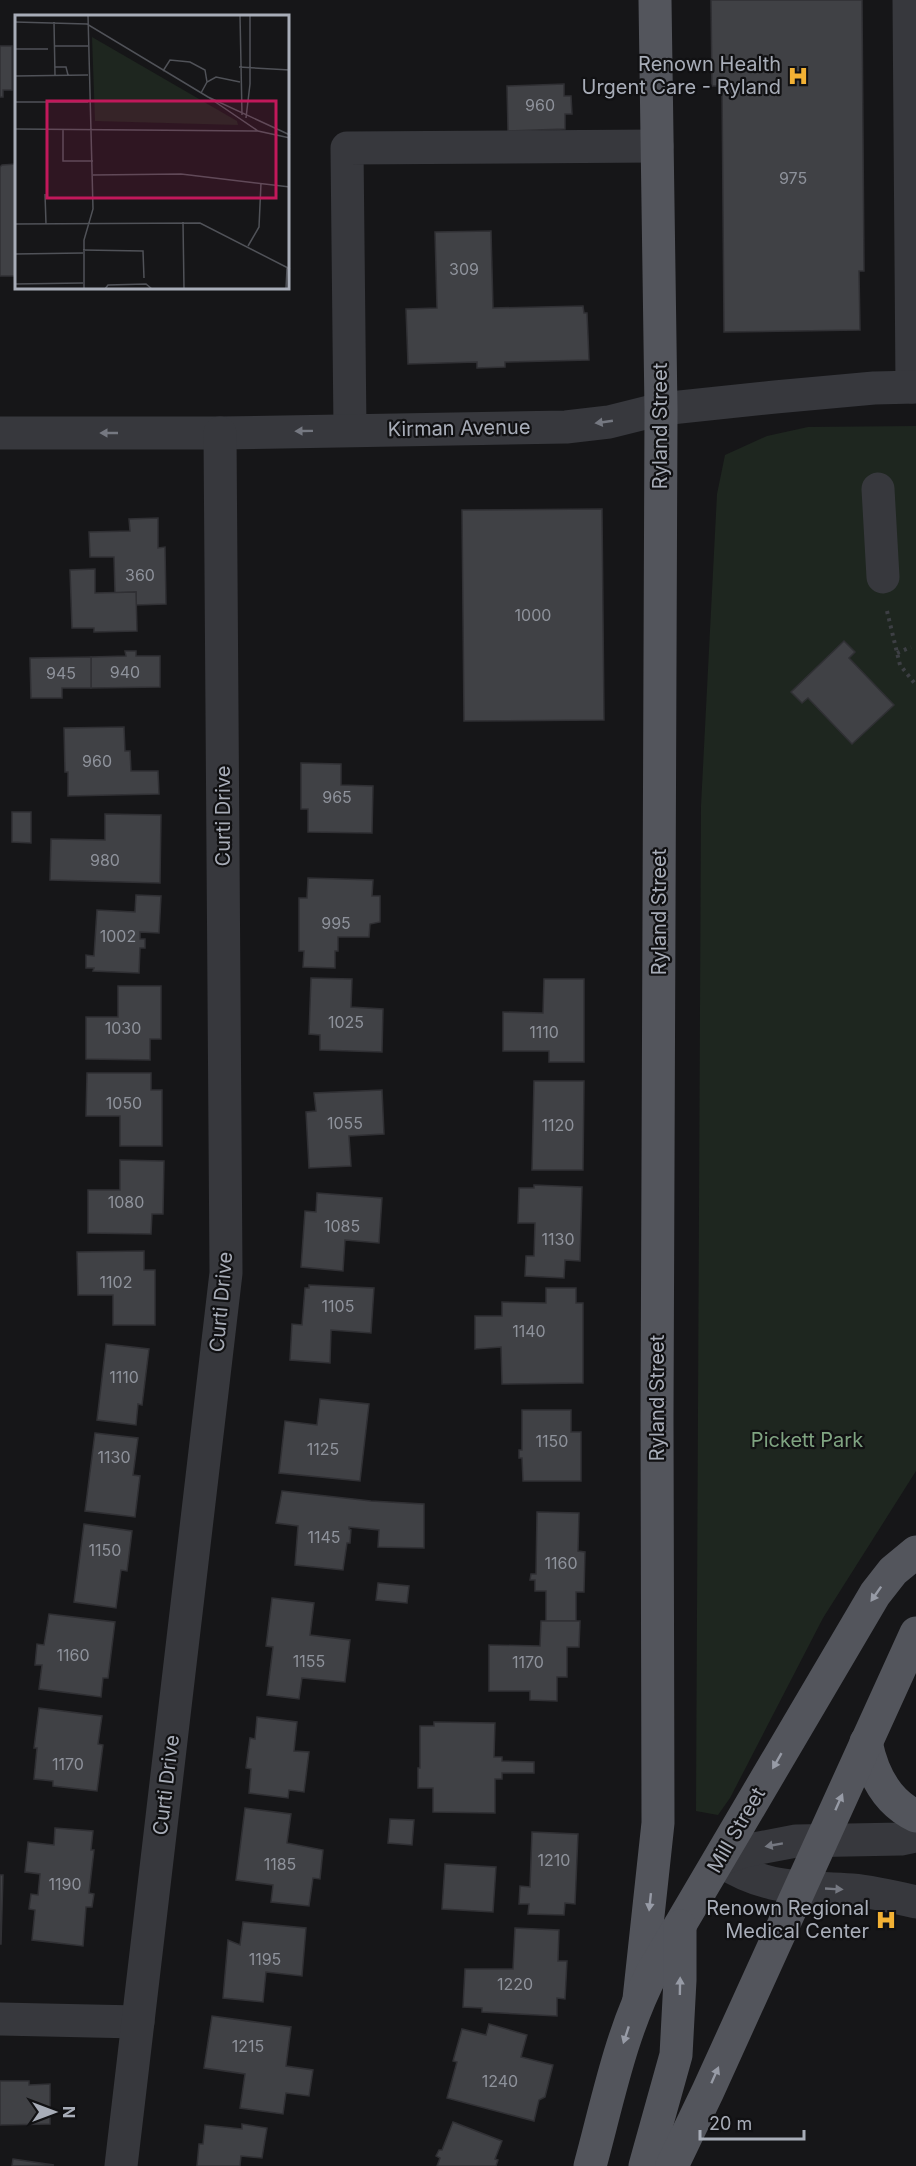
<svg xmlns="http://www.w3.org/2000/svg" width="916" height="2166" viewBox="0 0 916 2166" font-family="Inter,sans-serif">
<rect width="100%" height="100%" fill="#161618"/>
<path fill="#1e261f" d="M916,426v1045l-93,147 -93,180 -12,17 -22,-4 5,-1005 16,-312 8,-39 42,-19 41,-9z"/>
<g fill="#404145" stroke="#303034" stroke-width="1.5">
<path d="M711,0h151l2,271h-5l1,59 -136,2 -2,-246h-10z"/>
<path d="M0,46h12v44h-9v7h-3z"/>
<path d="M564,84v12h7l1,18h-7v15l-57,2 -1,-45z"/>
<path d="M16,164v112h-16v-109l2,-2z"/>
<path d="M491,231l2,77 90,-2 1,7h3l2,47 -84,2v5l-28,1v-6l-69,2 -2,-55 31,-1 -2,-76z"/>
<path d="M602,509l2,211 -140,1 -2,-211z"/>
<path d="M158,518v30l7,-1 1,57 -30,1v-13l-21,1 -1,-36h-24l-1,-25 41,-1 -1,-12z"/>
<path d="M95,569v24l41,-1 1,39 -43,1v-4h-22l-2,-58z"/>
<path d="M844,641l11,11 -6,6 45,47 -42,39 -44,-46 -6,5 -11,-11z"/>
<path d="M125,651h11v5h24v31l-69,1v-31l35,-1z"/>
<path d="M91,657v31h-29v10h-31l-1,-40z"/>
<path d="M124,727l1,24h5l1,20h27l1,23 -91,2v-24h-3l-1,-44z"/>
<path d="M301,763l40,1v21l32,1 -1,47 -64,-1v-23h-7z"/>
<path d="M12,812h19v31l-19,-1z"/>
<path d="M105,814l56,1 -1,68 -110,-3 1,-41 54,1z"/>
<path d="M308,878l65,2 -1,16h8v26l-10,2 -1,13h-31v14h-3v17l-32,-1 1,-16h-5v-53h8z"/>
<path d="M136,895l25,1 -2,37 -19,-1v7h5v9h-5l-1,25 -46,-2 1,-3h-8v-13l8,1 3,-46 38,2z"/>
<path d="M311,978l41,1 -1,28 32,2 -1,43 -62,-2v-15l-11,-1z"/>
<path d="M544,979h40v83h-35v-11h-46v-39l40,1z"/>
<path d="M118,986h43v53h-11v21l-64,-1v-42h32z"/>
<path d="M87,1073h64v17h11v56h-42v-30h-34z"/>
<path d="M534,1081h50l-1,89h-51z"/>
<path d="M382,1090l2,44 -35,2 2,30 -42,2 -3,-56 10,-1 -2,-18z"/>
<path d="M120,1160l44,1 -1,53h-11l-1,20 -63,-1v-43h32z"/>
<path d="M534,1185l48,2 -2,74 -15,-1 -1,18 -39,-2 1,-20h8l1,-33h-17l1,-35h15z"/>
<path d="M317,1193l65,5 -3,45 -34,-3 -2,31 -42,-4 4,-56 11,1z"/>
<path d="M144,1251v19h11v55h-42v-30h-35l-1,-43z"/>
<path d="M309,1285l65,3 -3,45 -40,-3 -1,33 -40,-3 2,-36 10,1 3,-37h4z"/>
<path d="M546,1288h30v15h7v80l-81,1 -1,-37 -26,2v-33h27v-14l44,1z"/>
<path d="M106,1344l43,5 -7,56 -4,-1 -2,21 -39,-5z"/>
<path d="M320,1399l49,5 -9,77 -81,-8 6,-52 32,4z"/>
<path d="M522,1410h49v22h10v49h-58l-1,-23h-3v-8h3z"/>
<path d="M95,1433l43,5 -5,37 7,1 -5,41 -50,-6z"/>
<path d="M282,1491l89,10 53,3v44l-46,-1 1,-17 -30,-3v2l2,1 -1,13h-3l-4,27 -48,-5 3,-39 -22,-3z"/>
<path d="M537,1512l42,1 -1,38 7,1 -1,40h-8v29h-30v-30h-11v-11h-5l1,-6h5z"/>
<path d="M84,1524l48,7 -5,40 -6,-1 -5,38 -42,-6z"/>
<path d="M378,1583l31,3 -2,17 -31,-3z"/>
<path d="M272,1598l42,5 -4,32 40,5 -5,42 -43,-4 -3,21 -32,-4 6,-48 -7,-1z"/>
<path d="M49,1614l66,8 -7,56h-5l-2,19 -62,-8 3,-24h-7l2,-21 7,1z"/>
<path d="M541,1621h39l-1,26h-12v30h-10v24l-27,-1v-9h-41v-46l51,1z"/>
<path d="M39,1708l63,8 -4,28 5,1 -6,46 -44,-5v-5l-19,-2 3,-31h-3z"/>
<path d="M257,1717l40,5 -3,29 15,1 -5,40 -15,-2 -1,8 -39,-5 2,-24 -5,-1 4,-30 5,1z"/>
<path d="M434,1722l61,1 -1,34h8v4l32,1v11h-32v6h-7v34l-62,-1v-24h-15v-20h2v-42h14z"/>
<path d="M245,1808l46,6 -4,29 36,7 -3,29 -7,-1 -4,28 -38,-4 2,-17 -37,-5z"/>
<path d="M390,1819l24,1 -2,25 -24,-2z"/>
<path d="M55,1828l38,3 -2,19h3l-5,43 5,1 -2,13h-6l-3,39 -51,-6 3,-30 -6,-1 2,-15 7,1 2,-21 -15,-2 3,-30 26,3z"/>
<path d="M532,1832l46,2 -3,70 -10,-1 -1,12 -36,-1 1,-10h-10l1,-18 10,1z"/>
<path d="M445,1864l51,3 -3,45 -51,-3z"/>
<path d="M0,1875h3l-2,69h-1z"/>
<path d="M243,1922l63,6 -4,48 -36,-4 -3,30 -40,-4 5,-58 12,5z"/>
<path d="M515,1928l44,2 -1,31h9l-2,38 -8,-1v18l-75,-4v-4l-19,-1 2,-38h48z"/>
<path d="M212,2016l79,11 -5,39 27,4 -4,26 -23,-3 -3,21 -43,-6 5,-34 -41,-6z"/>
<path d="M489,2024l38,11 -6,22 32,8 -8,32 -6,3 -5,21 -87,-23 10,-36 -4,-1 9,-32 24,6z"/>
<path d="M0,2081h29v4l21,-1v40l-50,1z"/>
<path d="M453,2122l49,19 -7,18 3,1 -2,6h-59l3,-8 -4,-2 3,-6h3z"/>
<path d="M242,2124l25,4 -5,30 -21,-2 -1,10h-43l2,-22h4l2,-19 37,4z"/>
<path d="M13,2159l41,6 -42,1z"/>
</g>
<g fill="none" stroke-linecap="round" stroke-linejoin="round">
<g stroke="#3d3f44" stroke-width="4" stroke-dasharray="3 4.5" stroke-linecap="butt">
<path d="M887,611l13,54 16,20"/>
<path d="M897,653l14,-6"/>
</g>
<g stroke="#37383d" stroke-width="33">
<path d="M909,0l3,387"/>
<path d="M350,430l-3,-282 310,-2"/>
<path d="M0,433h220l346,-6 43,-5 52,-13 114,-12 99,-9 42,-1"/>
<path d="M878,489l5,88"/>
<path d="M719,1860c49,31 78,26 133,30 22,2 43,7 64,12"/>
<path d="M719,1860l25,-9 52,-10 105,-2 15,-3"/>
<path d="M0,2019l138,3"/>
<path d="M121,2166l105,-893 -6,-840"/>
</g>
<g stroke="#53555c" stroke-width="33">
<path d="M866,1742c6,30 20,60 50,74"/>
<path d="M639,1999l19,-176 -1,-405 4,-1009 -6,-409"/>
<path d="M590,2166c18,-66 31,-134 63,-195l222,-377 18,-23 23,-19"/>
<path d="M645,2166l31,-111 4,-75v-54"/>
<path d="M672,2166l36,-75 208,-458"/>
</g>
</g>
<defs><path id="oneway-solid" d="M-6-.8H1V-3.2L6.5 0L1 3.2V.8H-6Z" transform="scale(1.5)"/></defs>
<g fill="#757881">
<use href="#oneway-solid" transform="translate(604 422) rotate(172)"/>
<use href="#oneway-solid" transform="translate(304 431) rotate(179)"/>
<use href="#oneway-solid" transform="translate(109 433) rotate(180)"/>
<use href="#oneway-solid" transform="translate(774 1845) rotate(170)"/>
<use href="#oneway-solid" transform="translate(834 1889) rotate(3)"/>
</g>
<g fill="#979ba6">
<use href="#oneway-solid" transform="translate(876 1594) rotate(125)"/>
<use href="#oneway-solid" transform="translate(777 1761) rotate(120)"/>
<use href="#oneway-solid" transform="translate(839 1802) rotate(-66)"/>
<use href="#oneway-solid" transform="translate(650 1902) rotate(96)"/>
<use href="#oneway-solid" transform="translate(680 1986) rotate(-89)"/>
<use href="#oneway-solid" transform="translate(626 2035) rotate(108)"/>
<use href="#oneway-solid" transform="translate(715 2075) rotate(-66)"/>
</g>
<defs>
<g id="hospital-bare" transform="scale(1.62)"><path d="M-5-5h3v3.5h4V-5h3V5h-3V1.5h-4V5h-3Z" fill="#f2b134" stroke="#111113" stroke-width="2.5" paint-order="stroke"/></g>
</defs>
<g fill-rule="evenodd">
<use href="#hospital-bare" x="798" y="76"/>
<use href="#hospital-bare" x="886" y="1920"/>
</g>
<g text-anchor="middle" stroke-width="4.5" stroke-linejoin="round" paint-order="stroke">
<g font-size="16" fill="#8e929b">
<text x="540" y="111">960</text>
<text x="793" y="184">975</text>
<text x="464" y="275">309</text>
<text x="140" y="581">360</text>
<text x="533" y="621">1000</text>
<text x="125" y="678">940</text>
<text x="61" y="679">945</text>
<text x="97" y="767">960</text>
<text x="337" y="803">965</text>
<text x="105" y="866">980</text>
<text x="336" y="929">995</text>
<text x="118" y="942">1002</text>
<text x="346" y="1028">1025</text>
<text x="123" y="1034">1030</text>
<text x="544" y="1038">1110</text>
<text x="124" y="1109">1050</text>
<text x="345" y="1129">1055</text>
<text x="558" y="1131">1120</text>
<text x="126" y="1208">1080</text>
<text x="342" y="1232">1085</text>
<text x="558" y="1245">1130</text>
<text x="116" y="1288">1102</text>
<text x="338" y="1312">1105</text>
<text x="529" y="1337">1140</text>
<text x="124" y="1383">1110</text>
<text x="552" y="1447">1150</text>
<text x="323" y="1455">1125</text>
<text x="114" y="1463">1130</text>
<text x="324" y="1543">1145</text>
<text x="105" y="1556">1150</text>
<text x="561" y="1569">1160</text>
<text x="73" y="1661">1160</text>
<text x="309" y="1667">1155</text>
<text x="528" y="1668">1170</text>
<text x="68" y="1770">1170</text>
<text x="554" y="1866">1210</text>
<text x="280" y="1870">1185</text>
<text x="65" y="1890">1190</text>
<text x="265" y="1965">1195</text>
<text x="515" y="1990">1220</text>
<text x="248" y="2052">1215</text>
<text x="500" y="2087">1240</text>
</g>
<g font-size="20" fill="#a8adb8" stroke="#111113" text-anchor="end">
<text x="781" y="71">Renown Health<tspan x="781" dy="23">Urgent Care - Ryland</tspan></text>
<text x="869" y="1915">Renown Regional<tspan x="869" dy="23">Medical Center</tspan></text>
</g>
<g font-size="20" fill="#a8adb8" stroke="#111113">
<text transform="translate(660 426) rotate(-90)" y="7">Ryland Street</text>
<text transform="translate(459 428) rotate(-1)" y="7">Kirman Avenue</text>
<text transform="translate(223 816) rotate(-90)" y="7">Curti Drive</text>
<text transform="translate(659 912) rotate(-90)" y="7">Ryland Street</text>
<text transform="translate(221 1302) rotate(-85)" y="7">Curti Drive</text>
<text transform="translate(657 1398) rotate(-90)" y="7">Ryland Street</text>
<text transform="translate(166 1785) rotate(-83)" y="7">Curti Drive</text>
<text transform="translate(736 1830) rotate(-60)" y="7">Mill Street</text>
</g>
<g font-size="20" fill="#7fa381" stroke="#111113">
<text x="807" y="1447">Pickett Park</text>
</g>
</g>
<g transform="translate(15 15)">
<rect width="274" height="274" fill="#161618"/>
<path d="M77,22l145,84 1,4 -143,-4z" fill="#1e261f"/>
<path fill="none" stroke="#505258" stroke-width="1.5" d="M225,0l2,100M0,7l72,2 121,73 82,38M39,7l1,53M39,31h34M0,34h33M40,52h11l2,8M224,52l51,3M148,56l7,-11 20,2 15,8 2,12M0,61l73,-1M186,78l6,-11 9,-5 24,5M193,82l50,34 32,7M0,87h73M231,103l4,-34v-69M0,114l243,2M48,114v32h30M78,160l88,-1 109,13M30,179l1,30M168,207l1,67M0,209l185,-1 90,46M233,231l11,-19 2,-44M68,235l60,1 1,27M0,239l68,-1M0,269l68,-1M69,274v-49l9,-31 -5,-194M90,274l3,-4 38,-1 6,5M271,274l1,-21"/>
<path fill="#c2185b" fill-opacity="0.15" stroke="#c2185b" stroke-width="3" d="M32,86h229v97h-229z"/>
<rect width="274" height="274" fill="none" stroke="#a8adb8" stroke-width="3"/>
</g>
<g transform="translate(54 2112) rotate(90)" stroke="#111113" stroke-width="4.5" paint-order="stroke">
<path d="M0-4.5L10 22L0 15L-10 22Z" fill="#a8adb8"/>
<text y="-9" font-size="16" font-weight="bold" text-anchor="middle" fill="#a8adb8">N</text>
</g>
<path d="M700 2130v9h104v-9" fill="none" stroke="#a8adb8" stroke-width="3"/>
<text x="709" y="2130" font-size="18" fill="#a8adb8" stroke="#111113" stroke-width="4.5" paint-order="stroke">20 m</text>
</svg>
